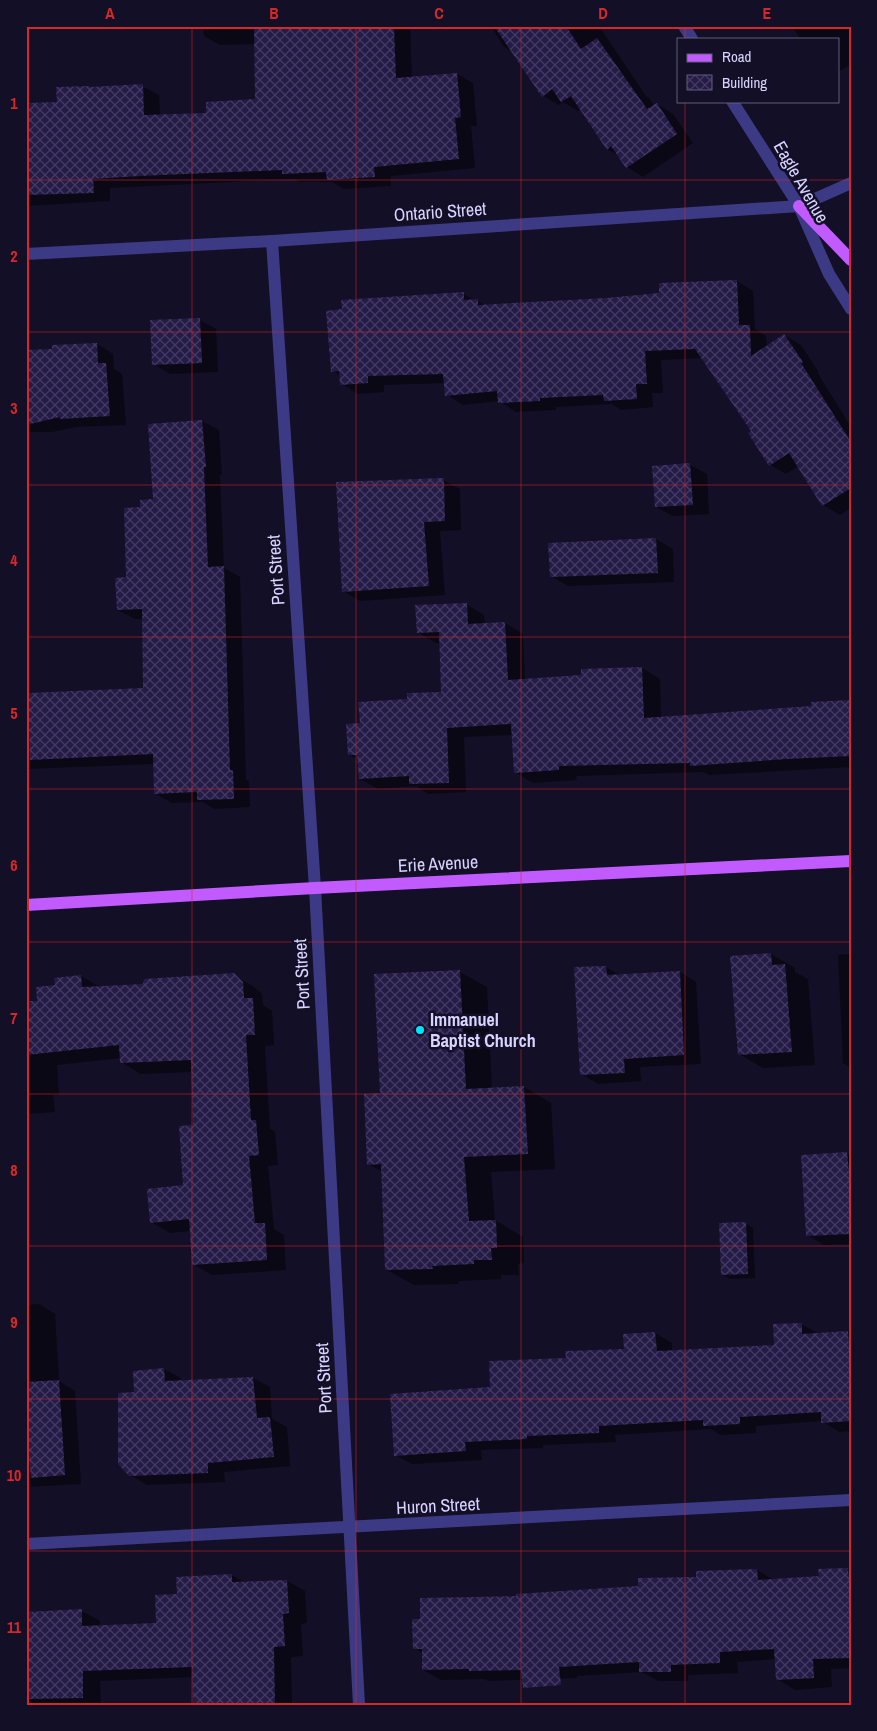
<svg xmlns="http://www.w3.org/2000/svg" width="877" height="1731" viewBox="0 0 877 1731" font-family="'Archivo Narrow',sans-serif">
<defs>
<pattern id="building-cross-hatch" width="8" height="8" patternUnits="userSpaceOnUse" patternTransform="scale(1.25)"><rect width="8" height="8" fill="#241b47"/><path d="M0 0l8 8M0 8l8-8" fill="none" stroke="#433b63"/></pattern>
</defs>
<rect width="100%" height="100%" fill="#130f26"/>
<g fill="#0007">
<path d="M203,26h207l2,52 45,-4 16,9 4,43h-6l4,42 -84,8v10l-47,3 -12,-7h-33l-5,-3 -184,9v13l-84,5v-102l32,-1v-15l32,-1 2,1 50,-2 17,9 1,21 47,-2 50,-14 -1,-56 -36,1 -16,-9z"/>
<path d="M491,26h108l47,70 4,3 4,7 3,-2 16,10 20,29 -50,34 -16,-10 -8,-11 -12,-7 -26,-40 -3,2 -15,-9 -4,3 -16,-9 -30,-44 -9,-5z"/>
<path d="M792,26h59v38l-13,8v-33h-42l3,-2z"/>
<path d="M737,281l16,10 2,38 11,7 1,11 17,-12 17,10 17,26 -1,1 34,55v81l-11,7 -17,-10 -24,-39 -13,8 -16,-9 -18,-34 -50,-73 -41,2 2,33h-11l1,14 -32,3 -9,-6 -56,3v3l-40,2 -17,-11 -36,4 -16,-10 -1,-12 -62,2v7l-26,2 -16,-10 -1,-8 -8,-5 130,-77 24,12 119,-7 55,-5z"/>
<path d="M200,320l16,9 2,43 -48,2 -16,-10z"/>
<path d="M97,344l16,10 1,15 8,5 4,51 -50,2 -24,5h-26v-81h27z"/>
<path d="M202,421l17,9 3,45h-2l4,93 16,9 6,202 3,2 1,26 -35,2 -13,-7 -30,1 -16,-9 -2,-30 -128,5v-75l118,-5 -1,-70h-8l-17,-9 9,-31 15,-71 12,-8 -5,-75z"/>
<path d="M690,465l17,9 2,40 -36,2 -17,-9z"/>
<path d="M443,480l17,9 1,41 -21,1 5,64 -85,6 -17,-10z"/>
<path d="M656,539l17,10 1,33 -106,4 -17,-10 -1,-32z"/>
<path d="M466,604l18,11 1,9 20,-1 18,11 2,46 57,-4 60,-8 18,11 1,39 152,-10 38,-6v65l-142,8 -6,-3 -127,4 1,4 -44,3 -18,-11 -2,-37 -49,2 2,55 -37,2 -13,-8 -38,3 -18,-10 -1,-19 -10,-5 12,-31 47,-24 35,-7 -2,-50h-5l-18,-11z"/>
<path d="M771,954l24,14v4l13,7 7,86 -52,3 -24,-14z"/>
<path d="M851,954v114l-8,-5 -5,-108z"/>
<path d="M606,967l15,9 59,-4 16,10 5,82 -61,3 1,14 -43,3 -17,-10z"/>
<path d="M460,972l27,15 5,102 32,-2 27,16 4,66 -64,3 4,48 28,17 1,26 -6,1 1,11h-18v4l-42,2v3l-45,1 -27,-15 -4,-98 -15,-8 14,-70z"/>
<path d="M233,975l20,11 9,8 1,11 9,6 2,34 -9,1 5,83 5,3 3,33 -10,1 6,63 10,6 2,35 -74,5 -19,-11 -2,-33 -21,2 -19,-11 34,-35 9,-61 -2,-54 -51,2 -20,-12v-4l-64,7 2,30h-6l2,17 -29,2v-111l12,-1 18,-16 25,-10 19,11 44,-1z"/>
<path d="M847,1153l4,3v88l-27,1 -17,-10z"/>
<path d="M745,1223l8,5 2,50 -25,1 -8,-4z"/>
<path d="M39,1304l16,10 4,67 16,10 6,93 -55,3v-182z"/>
<path d="M801,1324l18,10 32,-2v99l-12,1 -17,-11 -66,5v7l-35,2 -10,-6 -96,6 1,7 -73,3v3l-62,2 1,10 -70,4 -17,-9 97,-67 75,-29 58,-9 -1,-15 31,-2 17,10v9l104,-6z"/>
<path d="M164,1369l17,9v3l72,-3 17,9 2,32 15,8 3,39 -66,6 1,10 -78,3 -17,-10 6,-82 -2,-21z"/>
<path d="M848,1569l3,1v98l-20,1 1,18 -37,3 -18,-11 -1,-20 -39,3 1,11 -50,2v6h-30l-16,-9 -65,4v2l-89,3 -4,-2 -43,1 -18,-10v-17l-9,-5 7,-28 96,-23 123,-9 57,-10v-6l60,-2 17,10 46,-3z"/>
<path d="M232,1575l13,8 42,-2 18,10 2,32 -6,1 2,32 -12,1 1,48h-98v-28l-94,4 1,24h-75v-92l56,-2 18,10v5l57,-2 21,-29z"/>
</g>
<g fill="url(#building-cross-hatch)">
<path d="M254,26h140l2,52 61,-5 4,44 -6,1 4,41 -85,8 1,10 -48,3 -1,-8 -44,2v-4l-143,6 -46,3 1,14 -68,2v-92l31,-1 -1,-15 34,-1v1l53,-3 1,31 62,-2v-11l49,-3z"/>
<path d="M494,26h72l15,23 16,-11 50,71 10,-6 20,31 -51,34 -15,-22 -4,4 -36,-54 -10,6 -9,-13 -10,8z"/>
<path d="M737,280l2,45h11l1,31 33,-22 19,28 -2,1 50,79v46l-29,18 -33,-53 -20,13 -21,-33 3,-2 -56,-82 -50,2 2,33h-11l1,15 -33,2 -1,-6 -63,3v3l-42,2 -1,-12 -52,5 -2,-22 -75,2v7l-28,2 -1,-14 -8,1 -5,-61 16,-2 -1,-9 123,-8v8l14,-1v6l128,-7 53,-5v-10z"/>
<path d="M200,318l2,45 -50,2 -2,-45z"/>
<path d="M97,343l1,20h8l4,53 -50,3v-2l-34,8v-75l26,-1v-4z"/>
<path d="M202,420l4,47h-2l4,100 16,-1 6,204h3l1,29 -37,1v-8l-43,2 -1,-40 -123,6 -2,-67 115,-5 -1,-79 -25,1 -2,-32 11,-1 -2,-69 16,-1v-7l13,-1 -5,-75z"/>
<path d="M690,463l3,42 -38,2 -3,-41z"/>
<path d="M444,478l1,43 -21,1 5,64 -87,6 -6,-110z"/>
<path d="M656,538l2,35 -108,4 -2,-34z"/>
<path d="M467,603l1,21 37,-2 3,58 73,-5v-6l61,-2 2,51 167,-12v-4l40,-2v56l-64,3 -97,7v-3l-131,3v4l-45,3 -3,-49 -64,4 2,55 -40,1v-8l-50,3 -2,-24h-9l-2,-31 14,-1 -2,-21 49,-3v-6l34,-1 -2,-60 -22,1 -2,-28z"/>
<path d="M771,953l1,12 13,-1 7,88 -54,3 -8,-99z"/>
<path d="M606,966l1,9 73,-4 4,84 -60,4 1,14 -45,2 -6,-108z"/>
<path d="M460,970l6,119 58,-3 4,68 -64,3 5,64 27,-1 1,28h-6l1,12h-18v4l-42,2 1,3 -48,1 -4,-106 -14,1 -3,-71 16,-1 -6,-119z"/>
<path d="M234,973l9,9 1,16h9l2,37h-9l5,85h5l3,35 -10,1 6,67h10l2,37 -75,5 -3,-46 -39,4 -3,-34 36,-4 -4,-59 14,-1 -2,-65 -71,3 -1,-18 -93,10v-54h11l-1,-14 19,-2 -1,-7 27,-3 1,12 61,-3 1,-5z"/>
<path d="M847,1152l4,40v42l-45,2 -5,-81z"/>
<path d="M746,1222l2,52 -27,1 -2,-52z"/>
<path d="M802,1323v11l46,-3 3,45v45l-30,2v-11l-81,5v7l-37,2v-6l-104,6v7l-72,3v3l-62,3 1,9 -72,5 -4,-62 100,-7 -1,-26 77,-3 -1,-7 59,-2 -1,-15 32,-2 2,19 117,-6 -1,-21z"/>
<path d="M164,1368l1,13 88,-4 4,41 13,-1 4,40 -66,6v10l-79,3 -11,-12v-71l16,-1 -1,-21z"/>
<path d="M59,1380l6,95 -34,3 -5,-50v-46z"/>
<path d="M848,1568l1,10h2v80l-38,1 1,19 -38,2 -2,-31 -54,3v11l-49,2v7h-32v-10l-80,5 2,18 -38,3 -2,-18 -52,1v-2l-47,1v-21h-9l-1,-30h8v-21l96,-2v-2l122,-8v-8l58,-1v-6l61,-2 1,11 61,-4 -1,-7z"/>
<path d="M232,1574v8l55,-2 2,33 -6,1 2,32 -11,1 1,58h-82l-1,-38 -109,4v27l-57,1v-87l56,-3v17l74,-3 -1,-28 22,-1 -1,-17z"/>
</g>
<g fill="none" stroke-linecap="round" stroke-linejoin="round">
<g stroke="#3d3a85" stroke-width="12">
<path d="M684,26l8,13"/>
<path d="M732,101l67,105 30,68 22,35"/>
<path d="M272,241l43,647 44,817"/>
<path d="M26,254l246,-13 527,-35 52,-23"/>
<path d="M26,1544l825,-44"/>
</g>
<g stroke="#c25bff" stroke-width="12">
<path d="M799,206l52,54"/>
<path d="M26,905l289,-17 536,-27"/>
</g>
</g>
<path fill="none" stroke="#d62828" stroke-width="1" stroke-opacity="0.55" d="M192,26v1679M356,26v1679M521,26v1679M685,26v13M685,101v1604M26,180h825M26,332h825M26,485h825M26,637h825M26,789h825M26,942h825M26,1094h825M26,1246h825M26,1399h825M26,1551h825"/>
<circle fill="#00e5ff" stroke="#130f26" stroke-width="2" cx="420" cy="1030" r="5"/>
<g text-anchor="middle" stroke-width="5" stroke-linejoin="round" paint-order="stroke">
<g font-size="18" fill="#d9d4ff" stroke="#130f26">
<text transform="translate(801 182) rotate(60)" y="6">Eagle Avenue</text>
<text transform="translate(440 212) rotate(-4)" y="6">Ontario Street</text>
<text transform="translate(276 570) rotate(-94)" y="6">Port Street</text>
<text transform="translate(438 864) rotate(-3)" y="6">Erie Avenue</text>
<text transform="translate(302 974) rotate(-93)" y="6">Port Street</text>
<text transform="translate(324 1378) rotate(-93)" y="6">Port Street</text>
<text transform="translate(438 1506) rotate(-3)" y="6">Huron Street</text>
</g>
<g font-size="18" font-weight="bold" fill="#d9d4ff" stroke="#130f26" text-anchor="start">
<text x="430" y="1026">Immanuel<tspan x="430" dy="21">Baptist Church</tspan></text>
</g>
</g>
<rect width="877" height="1731" fill="none" stroke="#130f26" stroke-width="55"/>
<rect x="677" y="38" width="162" height="65" fill="#130f26" stroke="#625e7d"/>
<rect x="687" y="54" width="25" height="8" fill="#c25bff" stroke="#625e7d"/>
<text x="722" y="62" font-size="15" fill="#d9d4ff">Road</text>
<rect x="687" y="75" width="25" height="15" fill="url(#building-cross-hatch)" stroke="#625e7d"/>
<text x="722" y="88" font-size="15" fill="#d9d4ff">Building</text>
<rect x="28" y="28" width="822" height="1676" fill="none" stroke="#d62828" stroke-width="2"/>
<g font-size="16" text-anchor="middle" font-weight="bold" fill="#d62828">
<text x="110" y="19">A</text>
<text x="274" y="19">B</text>
<text x="439" y="19">C</text>
<text x="603" y="19">D</text>
<text x="767" y="19">E</text>
<text x="14" y="109">1</text>
<text x="14" y="262">2</text>
<text x="14" y="414">3</text>
<text x="14" y="566">4</text>
<text x="14" y="719">5</text>
<text x="14" y="871">6</text>
<text x="14" y="1024">7</text>
<text x="14" y="1176">8</text>
<text x="14" y="1328">9</text>
<text x="14" y="1481">10</text>
<text x="14" y="1633">11</text>
</g>
</svg>
